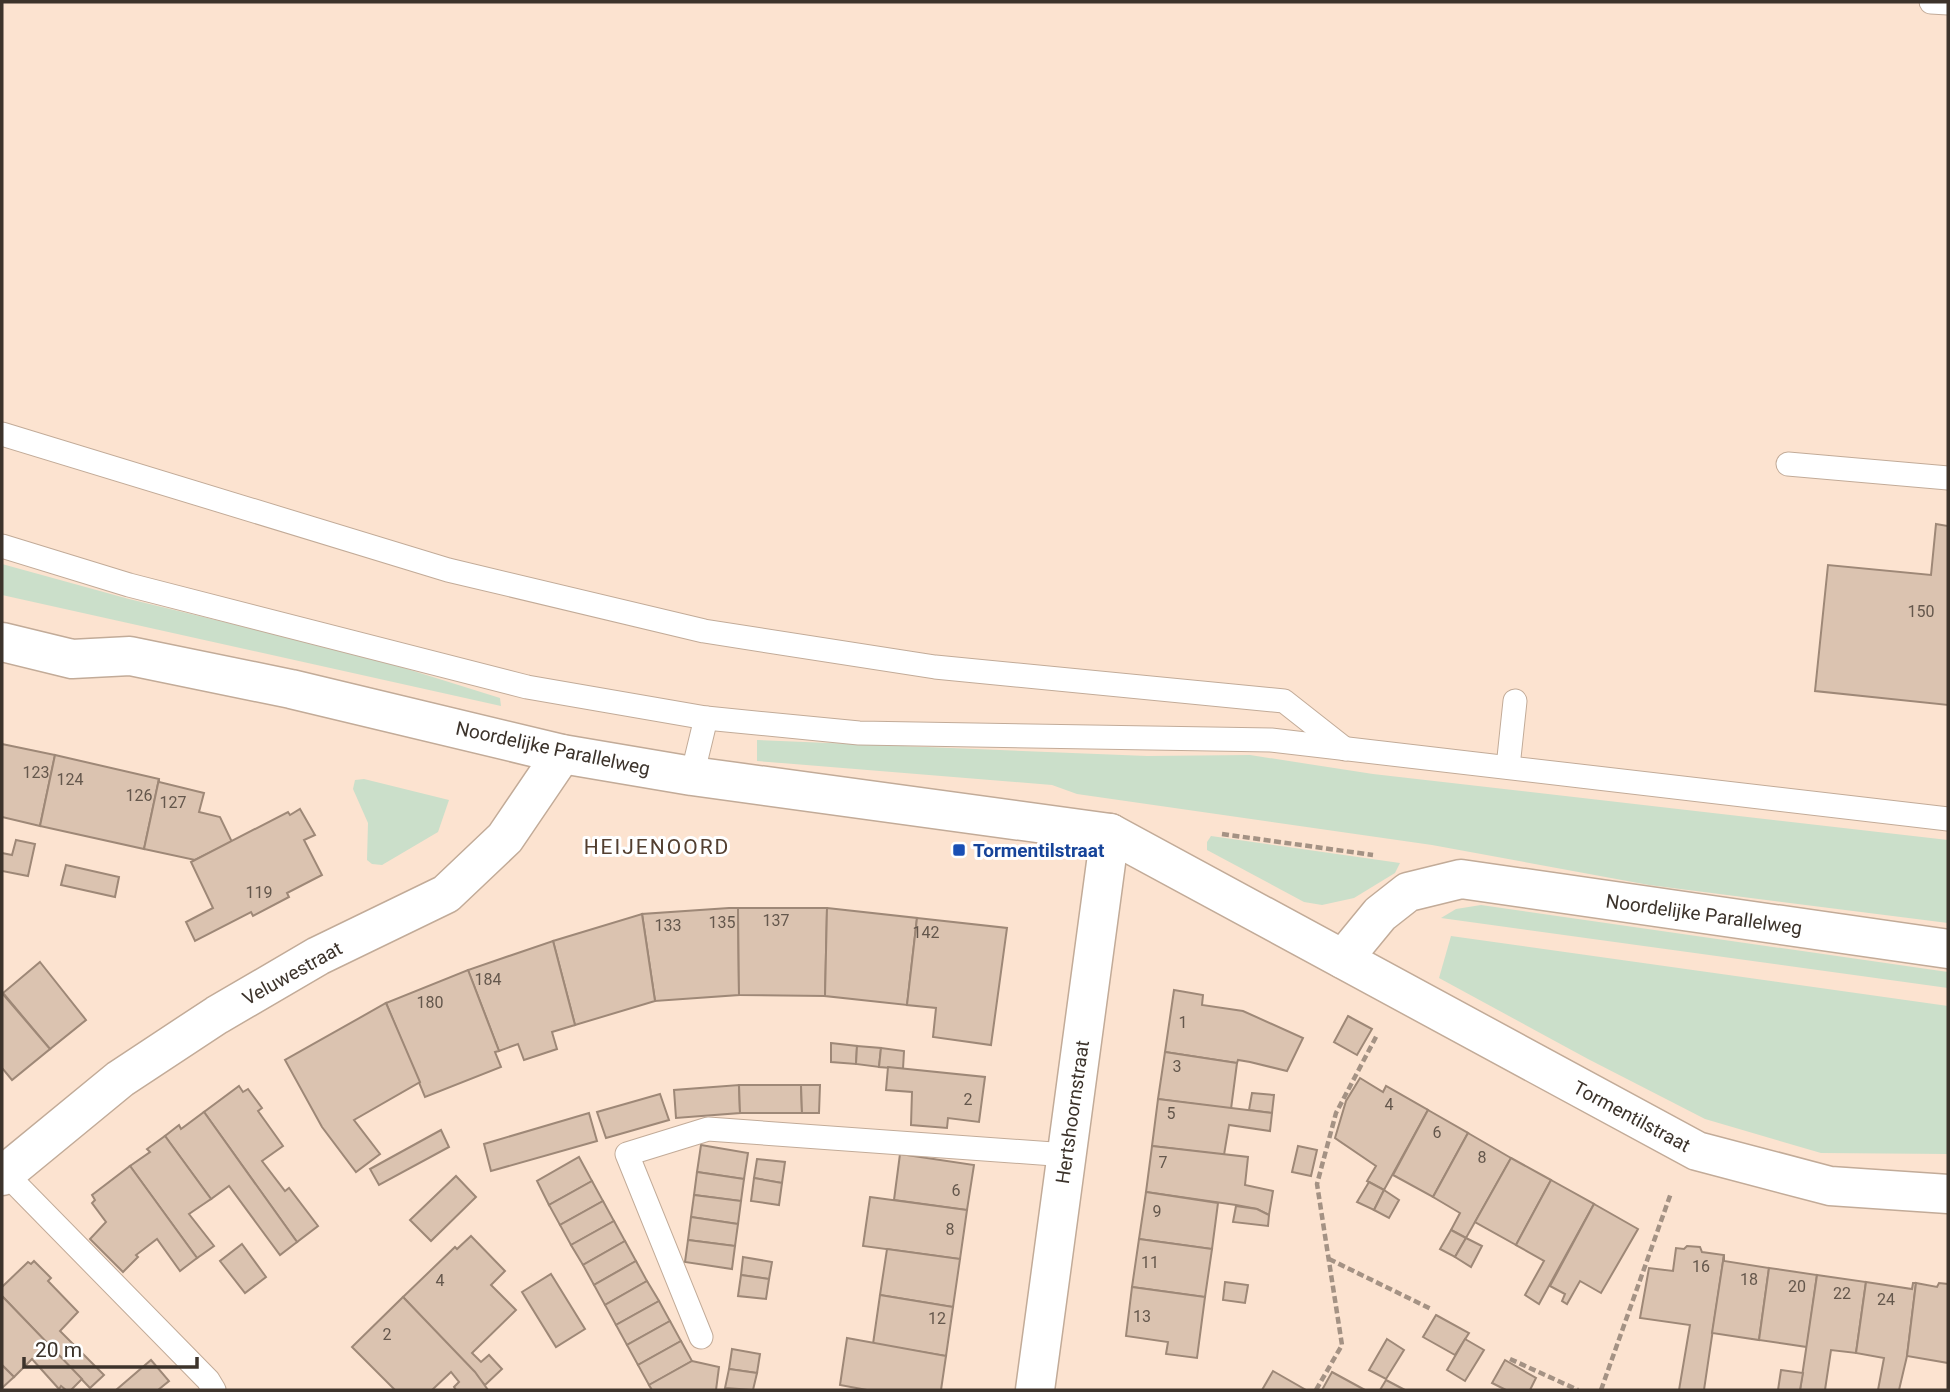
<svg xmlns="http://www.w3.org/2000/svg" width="1950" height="1392" viewBox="0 0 1950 1392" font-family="Roboto,sans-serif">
<rect width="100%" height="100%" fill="#fce3d0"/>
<g fill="#cbdfca">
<path d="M2,564l127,35 243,59 128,40 1,8 -499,-111z"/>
<path d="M757,740l390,16 103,-1 123,19 575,66v83l-299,-38 -217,-40 -355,-51 -25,-9 -295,-24z"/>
<path d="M364,779l85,21 -11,32 -56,33 -10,-1 -5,-4 1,-37 -15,-34 2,-9z"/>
<path d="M1211,836l189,27 -5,10 -41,25 -32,7 -18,-3 -97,-52v-8z"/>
<path d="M1481,905l467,67v16l-507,-70 15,-9z"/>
<path d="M1451,936l497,70v148l-127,-1 -116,-34 -117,-60 -149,-81z"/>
</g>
<g fill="#dbc3b0" stroke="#9e8877" stroke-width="2">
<path d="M1936,524l12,2v179l-133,-14 13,-126 103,10z"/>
<path d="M2,744l53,11 -15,71 -38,-9z"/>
<path d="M55,755l104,24 -15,70 -104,-23z"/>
<path d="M159,779v3l45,11 -5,19 21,5 12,25 -37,18 -51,-11z"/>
<path d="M300,809l15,26 -11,5 18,35 -35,18 2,4 -36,19 -2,-4 -56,29 -9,-19 27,-14 -22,-46 97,-50 2,3z"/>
<path d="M16,840l19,4 -7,32 -26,-5v-18l10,2z"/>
<path d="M66,865l53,12 -4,20 -54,-12z"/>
<path d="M729,908h9l1,87 -84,6 -13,-87z"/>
<path d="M738,908h89l-2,88 -86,-1z"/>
<path d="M827,908l90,10 -10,87 -82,-9z"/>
<path d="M642,914l13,87 -80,24 -22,-84z"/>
<path d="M917,918l90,10 -16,117 -58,-8 3,-29 -29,-3z"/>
<path d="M553,941l22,84 -23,7 5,17 -33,11 -6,-16 -19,7 -31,-81z"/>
<path d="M40,962l46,58 -36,29 -47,-56z"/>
<path d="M468,970l31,81 -4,1 6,15 -76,30 -39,-94z"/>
<path d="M1174,990l29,5 -1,10 41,6 60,27 -16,33 -37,-9 -12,-2 -1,3 -72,-11z"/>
<path d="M2,993l48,56 -38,31 -10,-12z"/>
<path d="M386,1003l34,79 -66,38 26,34 -24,18 -34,-45 -37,-67z"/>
<path d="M1348,1016l24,13 -15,26 -23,-13z"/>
<path d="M831,1043l26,3 -1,18 -25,-2z"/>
<path d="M857,1046l24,2 -2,19 -23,-3z"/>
<path d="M881,1048l23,3 -1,18 -24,-2z"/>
<path d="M1165,1052l72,11 -6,46 -73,-10z"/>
<path d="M888,1067l97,10 -6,45 -31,-4 -1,10 -36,-3 1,-33 -26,-2z"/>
<path d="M1360,1078l23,14 3,-6 42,24 -44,80 -17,-9 9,-15 -41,-28 11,-37z"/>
<path d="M739,1085l1,28 -64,5 -2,-28z"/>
<path d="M739,1085h62l1,28h-62z"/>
<path d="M801,1085h19l-1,28h-17z"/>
<path d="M239,1086l4,6 5,-3 14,19 -4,3 25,35 -21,15 23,30 4,-3 29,38 -21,16 -93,-130z"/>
<path d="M1252,1093l22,2 -2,18 -23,-3z"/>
<path d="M660,1094l9,26 -63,18 -9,-26z"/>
<path d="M1158,1099l114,14 -2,18 -41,-6 -5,30 -72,-9z"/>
<path d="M1428,1110l40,23 -35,64 -40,-22z"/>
<path d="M204,1112l93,130 -17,13 -51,-69 -18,13 -46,-63 14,-11 2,4z"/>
<path d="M589,1113l8,28 -106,30 -7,-27z"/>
<path d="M441,1130l8,17 -70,38 -9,-16z"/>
<path d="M1468,1133l43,25 -45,80 -15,-8 9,-17 -27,-16z"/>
<path d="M165,1136l46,63 -22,15 25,32 -17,12 -67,-92 20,-14 -3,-3z"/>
<path d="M701,1145l47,8 -4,26 -47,-7z"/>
<path d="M1152,1146l96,11 -3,28 28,6 -4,24 -12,-6 -21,-4 -90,-13z"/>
<path d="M1298,1146l19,4 -6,26 -19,-4z"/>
<path d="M900,1154l74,11 -7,45 -73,-10z"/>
<path d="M579,1157l13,24 -43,24 -12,-24z"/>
<path d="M1511,1158l40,22 -35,65 -41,-23z"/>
<path d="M757,1159l28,3 -3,21 -28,-5z"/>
<path d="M130,1166l67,92 -17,13 -23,-32 -21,16 2,2 -15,15 -33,-33 16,-17 -14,-19 3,-3 -3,-5z"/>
<path d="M697,1172l47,7 -3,22 -47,-6z"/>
<path d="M456,1176l20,21 -45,44 -21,-21z"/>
<path d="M754,1178l28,5 -3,22 -28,-4z"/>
<path d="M1551,1180l43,24 -55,100 -14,-9 19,-34 -28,-16z"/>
<path d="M592,1181l11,20 -43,24 -11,-20z"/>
<path d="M1369,1182l15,8 -10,20 -17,-8z"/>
<path d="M1384,1190l15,10 -10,18 -15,-8z"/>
<path d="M1146,1192l72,11 -6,46 -73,-10z"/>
<path d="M694,1195l47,6 -3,23 -47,-7z"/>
<path d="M870,1197l97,13 -7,49 -97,-13z"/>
<path d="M603,1201l11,20 -43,24 -11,-20z"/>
<path d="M1594,1204l44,25 -37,64 -21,-12 -13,23 -5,-3 3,-7 -15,-8z"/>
<path d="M1236,1206l21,3 12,6 -1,11 -35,-4z"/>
<path d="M691,1217l47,7 -3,22 -47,-6z"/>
<path d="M614,1221l11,20 -42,24 -12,-20z"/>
<path d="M1451,1230l15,8 -11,19 -15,-8z"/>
<path d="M471,1236l34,35 -14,14 25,25 -44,43 9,9 8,-7 13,14 -17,16 -82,-88 52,-50 2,2z"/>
<path d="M1466,1238l16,8 -11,21 -16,-10z"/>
<path d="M1139,1239l73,10 -7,48 -73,-10z"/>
<path d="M688,1240l47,6 -3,23 -47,-7z"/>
<path d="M625,1241l11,20 -42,24 -11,-20z"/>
<path d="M242,1244l24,33 -21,16 -25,-32z"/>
<path d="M1687,1246l13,1 2,5 22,3 -20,135h-25l11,-65 -50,-7 9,-50 24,3 3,-23 8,1z"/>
<path d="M887,1249l73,10 -7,48 -73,-12z"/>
<path d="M1724,1255v6l45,7 -10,72 -47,-7z"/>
<path d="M743,1257l29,5 -3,17 -28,-4z"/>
<path d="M34,1261l17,17 -3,3 30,31 -18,19 44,44 -14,13 -88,-92v-9l26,-25 3,2z"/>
<path d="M636,1261l11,20 -42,24 -11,-20z"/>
<path d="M1769,1268l48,7 -10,72 -48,-7z"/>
<path d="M551,1274l34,55 -29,18 -34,-55z"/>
<path d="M741,1275l28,4 -3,20 -28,-3z"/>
<path d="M1817,1275l49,7 -10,71 -25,-3 -6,40h-25z"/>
<path d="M647,1281l12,20 -43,24 -11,-20z"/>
<path d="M1225,1282l23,3 -3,18 -22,-3z"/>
<path d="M1866,1282l46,7 1,-6h3l-9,73 -8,34h-21l6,-32 -28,-5z"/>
<path d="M1916,1283l21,4 2,-4 9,1v79l-41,-7z"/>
<path d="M1132,1287l73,10 -8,61 -31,-4 2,-12 -42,-6z"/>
<path d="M880,1295l73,12 -7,49 -73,-12z"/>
<path d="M2,1296l80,83 -11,11h-5l-5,-4 -2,3 -27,-30 -18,18 -12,-12z"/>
<path d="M403,1297l72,75 13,18h-32l-2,-3 5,-5 -8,-10 -19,18h-37l-43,-43z"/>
<path d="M659,1301l11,20 -43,24 -11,-20z"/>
<path d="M1436,1315l33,18 -14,22 -32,-18z"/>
<path d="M670,1321l11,20 -43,24 -11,-20z"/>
<path d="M847,1338l99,18 -5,34h-74l-27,-5z"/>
<path d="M1387,1339l17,11 -18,29 -17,-9z"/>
<path d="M1465,1339l19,11 -19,31 -18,-11z"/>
<path d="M681,1341l11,20 -43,24 -11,-20z"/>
<path d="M732,1349l28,5 -3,19 -28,-4z"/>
<path d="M151,1360l18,21 -11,9h-42z"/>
<path d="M1505,1360l31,18 -6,12h-24l-14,-7z"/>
<path d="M692,1361l27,6 -3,23h-64l-3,-5z"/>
<path d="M2,1365l12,12 -12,11z"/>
<path d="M729,1369l28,4 -4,17 -28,-2z"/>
<path d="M1781,1370l22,3 -3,17h-22z"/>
<path d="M1273,1371l33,19h-44z"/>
<path d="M1332,1372l33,18h-43z"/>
<path d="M1386,1380l19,10h-25z"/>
</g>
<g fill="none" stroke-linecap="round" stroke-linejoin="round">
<g stroke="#c2ab98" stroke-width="25">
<g id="service">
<path d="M1931,2l17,1"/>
<path d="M2,434l446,136 256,61 231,36 349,34 61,48"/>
<path d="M1788,464l160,14"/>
<path d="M2,546l127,39 398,102 179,31 153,15 412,7 677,79"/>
<path d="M1508,767l7,-66"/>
<path d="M692,776l14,-58"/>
<path d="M5,1173l203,207 6,10"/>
<path d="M701,1337l-74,-183 81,-25 359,26"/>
</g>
</g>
<g stroke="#c2ab98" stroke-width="41">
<path id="minor" d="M1035,1390l75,-557"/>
</g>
<g stroke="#c2ab98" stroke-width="41">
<g id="tertiary">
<path d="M2,642l70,17 58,-3 161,33 271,65 130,22 418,57 587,318 133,35 118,8"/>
<path d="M1343,959l37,-45 28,-22 53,-13 487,70"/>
<path d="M2,1176l118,-97 97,-64 101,-59 128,-62 59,-56 57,-84"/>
</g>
</g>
<g stroke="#a49284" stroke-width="4.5" stroke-dasharray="7 3.5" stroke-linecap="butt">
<path d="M1222,834l151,21"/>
<path d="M1329,1259l102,50"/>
<path d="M1510,1359l68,31"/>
<path d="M1316,1390l26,-45 -25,-161 19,-71 41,-78"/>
<path d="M1601,1390l70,-197"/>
</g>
<use href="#service" stroke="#fff" stroke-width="23"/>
<use href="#minor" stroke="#fff" stroke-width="38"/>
<use href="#tertiary" stroke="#fff" stroke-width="38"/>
</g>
<rect fill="#1a4fb4" stroke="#fff" stroke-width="2.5" x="952" y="843" width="14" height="14" rx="3.5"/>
<g text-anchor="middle" stroke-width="6" stroke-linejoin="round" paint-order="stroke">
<g font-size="16" fill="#64574c">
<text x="1921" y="617">150</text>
<text x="36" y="778">123</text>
<text x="70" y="785">124</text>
<text x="139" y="801">126</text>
<text x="173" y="808">127</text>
<text x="259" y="898">119</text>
<text x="776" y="926">137</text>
<text x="722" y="928">135</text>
<text x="668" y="931">133</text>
<text x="926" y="938">142</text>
<text x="488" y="985">184</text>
<text x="430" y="1008">180</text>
<text x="1183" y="1028">1</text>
<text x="1177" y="1072">3</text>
<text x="968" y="1105">2</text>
<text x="1389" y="1110">4</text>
<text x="1171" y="1119">5</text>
<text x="1437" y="1138">6</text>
<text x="1482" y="1163">8</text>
<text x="1163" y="1168">7</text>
<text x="956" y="1196">6</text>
<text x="1157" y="1217">9</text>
<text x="950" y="1235">8</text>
<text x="1150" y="1268">11</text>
<text x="1701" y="1272">16</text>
<text x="1749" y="1285">18</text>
<text x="440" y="1286">4</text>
<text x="1797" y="1292">20</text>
<text x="1842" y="1299">22</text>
<text x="1886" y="1305">24</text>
<text x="1142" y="1322">13</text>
<text x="937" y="1324">12</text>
<text x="387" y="1340">2</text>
</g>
<g font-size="19" fill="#3c332b" stroke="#fff">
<text transform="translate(553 748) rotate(12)" y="7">Noordelijke Parallelweg</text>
<text transform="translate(1704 914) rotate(8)" y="7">Noordelijke Parallelweg</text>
<text transform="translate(292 973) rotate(-29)" y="7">Veluwestraat</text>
<text transform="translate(1072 1112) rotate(-82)" y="7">Hertshoornstraat</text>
<text transform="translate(1632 1116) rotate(28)" y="7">Tormentilstraat</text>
</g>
<g font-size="19" font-weight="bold" fill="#164399" stroke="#fff" text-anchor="start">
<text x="973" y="857">Tormentilstraat</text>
</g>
<g font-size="21" letter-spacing="2" fill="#533f30" stroke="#fff">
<text x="657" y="854">HEIJENOORD</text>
</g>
</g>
<rect width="1950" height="1392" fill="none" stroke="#3c332b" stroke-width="7"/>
<path d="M24 1357v10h173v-10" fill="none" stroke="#3c332b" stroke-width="3.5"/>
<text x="35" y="1357" font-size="21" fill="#3c332b" stroke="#ffffff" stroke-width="5" paint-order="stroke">20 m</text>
</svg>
